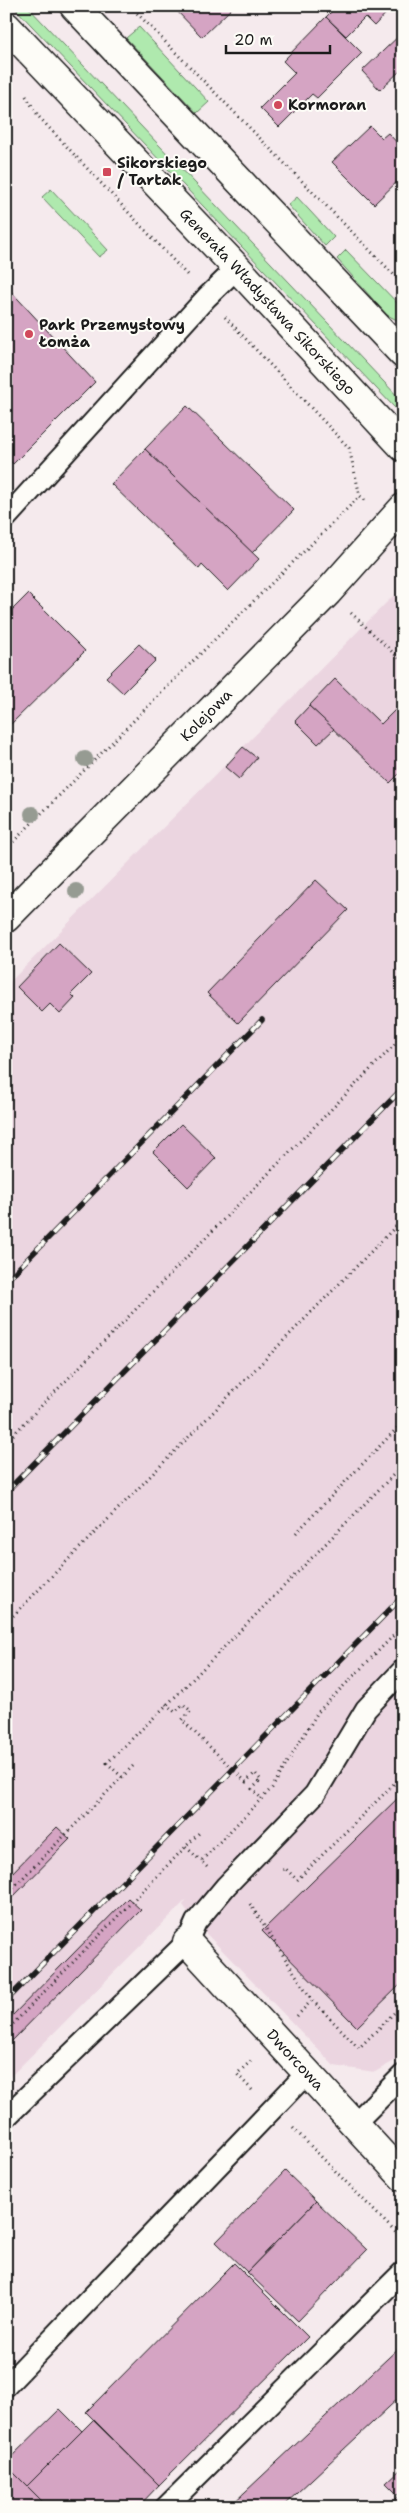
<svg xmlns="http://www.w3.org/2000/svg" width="409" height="2513" viewBox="0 0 409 2513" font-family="'Shantell Sans',sans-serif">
<rect width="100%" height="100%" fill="#f5eaed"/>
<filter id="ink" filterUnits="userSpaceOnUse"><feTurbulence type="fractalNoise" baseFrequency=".02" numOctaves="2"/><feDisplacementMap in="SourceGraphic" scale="10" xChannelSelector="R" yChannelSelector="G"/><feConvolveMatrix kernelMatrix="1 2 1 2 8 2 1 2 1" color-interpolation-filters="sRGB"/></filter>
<g filter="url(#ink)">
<path fill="#ebd5e0" d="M394,595l9,8v1447l-7,10 -21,12 -41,-6 -138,-143 -13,-18 4,-6 -181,182v-1095z"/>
<g fill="#afe9ae" stroke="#668265">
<path d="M13,6h14l375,395 1,11 -8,-4z"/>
<path d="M139,27l70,75 -12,11 -71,-75z"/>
<path d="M51,189l57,61 -9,7 -57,-60z"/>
<path d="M297,197l37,40 -9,9 -37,-41z"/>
<path d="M346,250l57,59v14l-16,-8 -50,-56z"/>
</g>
<g fill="#d5a4c3" stroke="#1c1c1c">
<path d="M172,6h58l2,2 -30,29z"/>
<path d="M337,6h56l-19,20 -9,-9 -19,19 -20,-19z"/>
<path d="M326,17l36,36 -45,45 -5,-4 -33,33 -19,-19 35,-35 -12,-12z"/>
<path d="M403,32v36l-23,22 -18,-19z"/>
<path d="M370,126l12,12 6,-5 15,16 -2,8 2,2v17l-29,28 -42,-42z"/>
<path d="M6,286l89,96 -82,82 -7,-8z"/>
<path d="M187,406l107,104 -42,43 -107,-104z"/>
<path d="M145,449l114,110 -31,32 -26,-26 -3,4 -88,-85z"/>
<path d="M28,594l57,57 -79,78v-113z"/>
<path d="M139,644l17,16 -33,33 -17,-16z"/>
<path d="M335,679l46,45 22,-22v68l-13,13 -81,-77z"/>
<path d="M309,706l25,23 -16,15 -23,-23z"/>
<path d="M243,747l14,11 -18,21 -14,-12z"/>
<path d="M316,880l32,30 -110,113 -31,-30z"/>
<path d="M59,943l32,31 -20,20 4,4 -15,16 -10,-10 -8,8 -25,-25z"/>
<path d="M181,1124l35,34 -28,29 -35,-35z"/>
<path d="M403,1793v189l-46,45 -95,-96z"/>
<path d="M57,1827l13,12 -64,65v-25z"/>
<path d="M128,1898l13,12 -135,137v-25z"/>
<path d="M285,2171l31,30 -69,71 -31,-30z"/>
<path d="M316,2201l51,49 -69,71 -51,-49z"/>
<path d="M234,2263l74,74 -149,148 -73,-73z"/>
<path d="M403,2344v50l-121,113h-53z"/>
<path d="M60,2409l22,22 -55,55 -21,-21v-3z"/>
<path d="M93,2420l66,65 -21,22h-90l-21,-21z"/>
<path d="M6,2465l42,42h-42z"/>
<path d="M403,2467v40h-10l-2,-3 8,-8 -13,-13z"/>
</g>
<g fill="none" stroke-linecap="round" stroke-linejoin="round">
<g stroke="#1c1c1c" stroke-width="24">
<g id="service">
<path d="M6,518l201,-221 30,-29"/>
<path d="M6,2117l181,-175 9,-20 30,-36 89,-92 51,-85 37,-39"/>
<path d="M355,2123l48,-48"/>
<path d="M6,2386l302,-314"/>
<path d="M166,2507l237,-235"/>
</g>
</g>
<g stroke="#1c1c1c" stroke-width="31">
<g id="minor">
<path id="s1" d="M6,918l322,-326 75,-84"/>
<path id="s2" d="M187,1942l216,235"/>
</g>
</g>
<g stroke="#1c1c1c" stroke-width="31">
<g id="secondary">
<path d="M74,6l329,348"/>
<path id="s3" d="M6,26l231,242 166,179"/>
</g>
</g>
<g stroke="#1c1c1c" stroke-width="3" stroke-dasharray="1 4" stroke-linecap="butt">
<path d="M130,6l273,278"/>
<path d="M26,96l13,21 150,160"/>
<path d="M225,317l124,131 11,48 7,6"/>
<path d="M351,613l52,49"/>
<path d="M6,849l188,-189 166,-164"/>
<path d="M6,1442l397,-406"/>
<path d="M296,1533l107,-111"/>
<path d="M6,1623l397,-404"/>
<path d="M166,1704l9,8 8,-8 8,7 -9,9 64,62 9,-9 6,7 -9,9 10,10"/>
<path d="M122,1777l-15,-14 72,-70 224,-228"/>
<path d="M186,1847l15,14"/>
<path d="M207,1867l-6,-6 71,-73 46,-76 85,-86"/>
<path d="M283,1870l2,-2 12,12 106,-105"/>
<path d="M6,1895l127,-129"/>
<path d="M250,1904l62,96 47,48 44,-44"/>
<path d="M297,2016l15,-16"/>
<path d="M6,2031l195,-200"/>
<path d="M252,2090l-15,-16 16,-15"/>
<path d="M293,2128l110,112"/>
</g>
<use href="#service" stroke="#fdfcf7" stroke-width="20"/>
<use href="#minor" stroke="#fdfcf7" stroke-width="28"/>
<use href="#secondary" stroke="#fdfcf7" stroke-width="28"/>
<g stroke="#1c1c1c" stroke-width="5.5">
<g id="rail">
<path d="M6,1281l256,-261"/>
<path d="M6,1492l397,-404"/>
<path d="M6,2001l397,-405"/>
</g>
</g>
<use href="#rail" stroke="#fdfcf7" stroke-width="4" stroke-dasharray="11" stroke-linecap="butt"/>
</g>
<g fill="#969b92">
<circle cx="85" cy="759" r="8"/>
<circle cx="32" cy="814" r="8"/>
<circle cx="76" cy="891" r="8"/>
</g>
</g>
<g fill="#d1495b" stroke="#fdfcf7" stroke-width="2">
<circle cx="278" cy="105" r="5"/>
<rect x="102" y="167" width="10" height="10" rx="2.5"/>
<circle cx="29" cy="334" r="5"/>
</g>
<g text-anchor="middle" stroke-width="4" stroke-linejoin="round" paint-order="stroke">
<g font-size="15" font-weight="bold" fill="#1c1c1c" stroke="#fdfcf7" text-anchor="start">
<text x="288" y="110">Kormoran</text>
<text x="117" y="168">Sikorskiego<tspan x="117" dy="17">/ Tartak</tspan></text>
<text x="39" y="330">Park Przemysłowy<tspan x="39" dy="17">Łomża</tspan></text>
</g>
<g font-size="15" fill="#1c1c1c" stroke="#fdfcf7">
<text dy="5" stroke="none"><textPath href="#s3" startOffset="380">Generała Władysława Sikorskiego</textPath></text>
<text dy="5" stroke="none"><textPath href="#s1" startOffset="285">Kolejowa</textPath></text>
<text dy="5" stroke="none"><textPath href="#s2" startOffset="160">Dworcowa</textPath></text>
</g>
</g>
<rect width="409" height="2513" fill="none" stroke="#fdfcf7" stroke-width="25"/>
<rect x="12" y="12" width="384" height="2488" fill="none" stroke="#1c1c1c" stroke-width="2" filter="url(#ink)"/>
<path d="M226 45v8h104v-8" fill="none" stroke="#1c1c1c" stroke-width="2.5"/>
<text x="234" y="45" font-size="15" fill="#1c1c1c" stroke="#fdfcf7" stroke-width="4" paint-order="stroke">20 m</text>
</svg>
